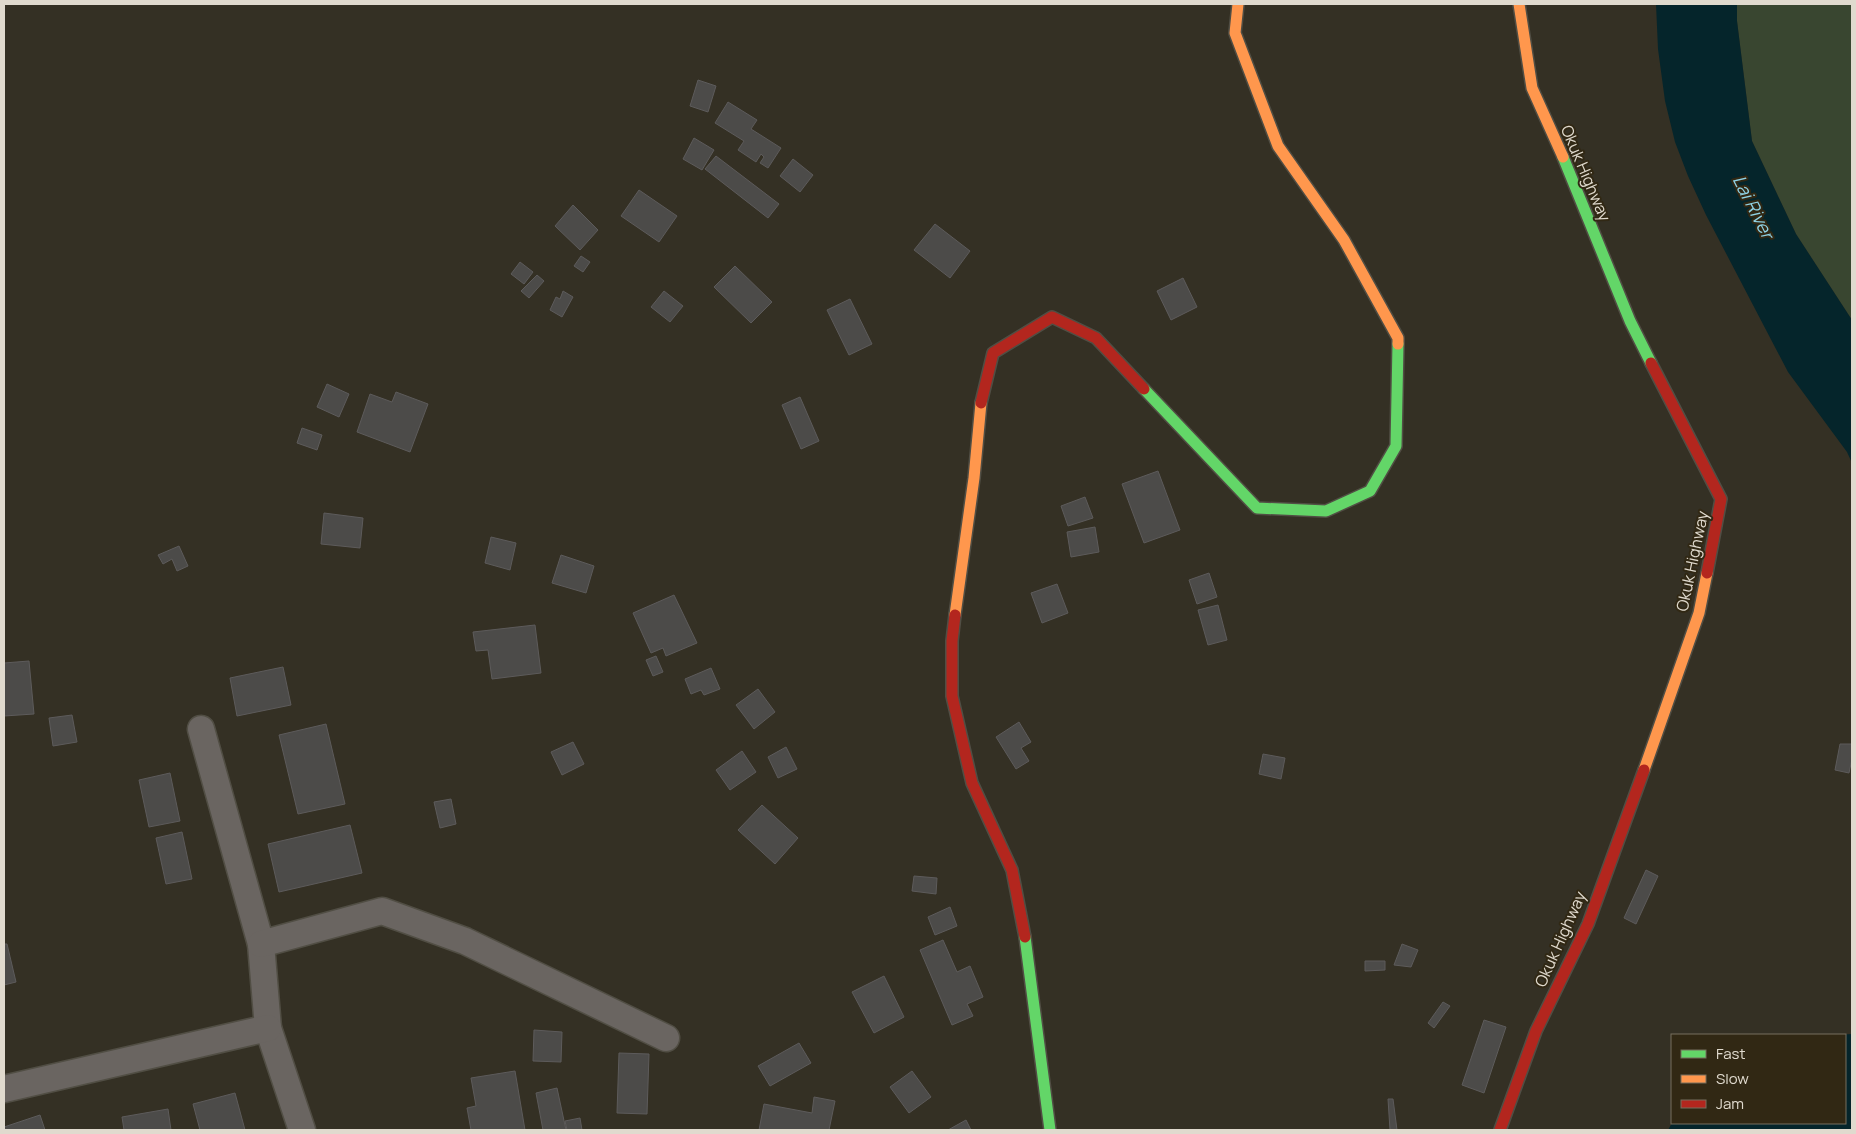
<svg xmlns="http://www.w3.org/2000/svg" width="1856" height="1134" viewBox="0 0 1856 1134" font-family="Manrope,sans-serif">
<rect width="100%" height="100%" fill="#343024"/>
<path fill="#394630" d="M1737,4h115v316l-56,-86 -44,-93 -15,-120z"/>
<g fill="#05252b">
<path d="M1656,4h81v17l15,120 44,93 56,86v143l-5,-11 -59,-80 -82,-157 -18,-39 -13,-34 -10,-41 -7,-52z"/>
<path d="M1852,1034v96h-184l4,-7h173v-88h-7z"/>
</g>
<g fill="#4c4b49" stroke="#5d5b5b">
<path d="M698,80l18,6 -8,26 -18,-6z"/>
<path d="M728,102l29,18 -6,9 30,19 -13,20 -8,-5 4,-6 -3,-3 -5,8 -18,-12 6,-9 -29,-18z"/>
<path d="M694,138l20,12 -12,20 -19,-11z"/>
<path d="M716,156l63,48 -11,14 -63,-49z"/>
<path d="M793,159l20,16 -13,17 -20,-16z"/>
<path d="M639,190l38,26 -18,26 -38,-26z"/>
<path d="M573,205l25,25 -18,20 -25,-24z"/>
<path d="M935,224l35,27 -20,27 -36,-28z"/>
<path d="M581,256l9,6 -7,10 -9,-6z"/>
<path d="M520,262l13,10 -9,12 -13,-10z"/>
<path d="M735,266l37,36 -21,21 -37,-36z"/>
<path d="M537,275l7,6 -15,17 -8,-7z"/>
<path d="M1183,278l14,29 -26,13 -14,-29z"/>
<path d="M563,291l10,6 -11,20 -12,-7 6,-13 4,2z"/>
<path d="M664,291l19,15 -13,16 -19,-15z"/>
<path d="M850,299l22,45 -23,11 -22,-45z"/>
<path d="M327,384l22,10 -10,23 -22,-10z"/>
<path d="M396,392l32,12 -18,48 -53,-20 13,-38 22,8z"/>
<path d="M800,397l19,44 -18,8 -19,-44z"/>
<path d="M302,428l20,7 -5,15 -20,-7z"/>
<path d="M1158,471l22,59 -36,13 -22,-59z"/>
<path d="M1085,497l8,21 -25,8 -7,-20z"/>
<path d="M324,513l39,5 -3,30 -39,-4z"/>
<path d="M1095,527l4,25 -28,5 -4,-25z"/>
<path d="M491,537l25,6 -6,27 -25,-7z"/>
<path d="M179,546l9,20 -11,5 -5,-12 -9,5 -5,-9z"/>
<path d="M561,555l33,11 -8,27 -34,-10z"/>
<path d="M1209,573l8,24 -20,7 -8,-24z"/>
<path d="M1057,584l11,29 -26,10 -11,-30z"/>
<path d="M674,595l23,48 -31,13 -3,-8 -12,5 -18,-40z"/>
<path d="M1218,605l9,35 -19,5 -10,-35z"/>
<path d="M535,625l6,48 -49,6 -4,-29 -12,1 -3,-19z"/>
<path d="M656,656l7,16 -10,4 -7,-16z"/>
<path d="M29,661l5,53 -30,2v-53z"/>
<path d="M283,667l8,38 -54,11 -7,-38z"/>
<path d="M711,668l9,21 -16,6 -3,-5 -10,4 -6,-15z"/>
<path d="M758,689l17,23 -21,17 -18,-24z"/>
<path d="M72,715l5,27 -24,4 -4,-28z"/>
<path d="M1019,722l12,20 -10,6 8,13 -13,8 -20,-32z"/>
<path d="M326,724l19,80 -47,10 -19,-79z"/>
<path d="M573,742l11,22 -22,11 -11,-23z"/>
<path d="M1840,744h12v15l-3,14 -14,-3z"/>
<path d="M786,747l11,22 -19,9 -10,-21z"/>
<path d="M742,751l14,21 -26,18 -14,-20z"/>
<path d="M1263,754l22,4 -4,21 -22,-5z"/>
<path d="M170,773l10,48 -31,6 -10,-47z"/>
<path d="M451,799l5,25 -16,4 -6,-26z"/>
<path d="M762,805l36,33 -23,26 -37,-34z"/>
<path d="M350,825l12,48 -83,19 -11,-48z"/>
<path d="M182,832l10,47 -26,5 -10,-46z"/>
<path d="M1646,870l12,6 -22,48 -12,-6z"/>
<path d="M914,876l23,2 -1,16 -24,-3z"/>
<path d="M950,907l7,19 -22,9 -7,-18z"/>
<path d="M943,940l14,32 13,-6 13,31 -16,7 6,12 -21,9 -32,-75z"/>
<path d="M4,944h3l9,38 -12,3z"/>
<path d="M1402,944l16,6 -7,17 -17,-2z"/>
<path d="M1365,961h20v9l-20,1z"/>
<path d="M884,976l20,41 -30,16 -22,-41z"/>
<path d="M1443,1002l7,4 -16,22 -6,-5z"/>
<path d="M1484,1020l22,7 -22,66 -22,-8z"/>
<path d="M534,1030l28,2 -1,30 -28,-1z"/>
<path d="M799,1043l12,20 -41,23 -12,-20z"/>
<path d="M619,1053l30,1 -2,60 -30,-1z"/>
<path d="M515,1071l10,59h-54l-4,-22 9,-2 -5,-28z"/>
<path d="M912,1071l19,26 -22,16 -19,-26z"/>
<path d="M557,1088l9,42h-23l-7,-37z"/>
<path d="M235,1093l10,37h-45l-7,-26z"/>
<path d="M814,1097l21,4 -6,29h-70l5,-26 48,9z"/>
<path d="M1388,1099h5l4,31h-7z"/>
<path d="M168,1109l3,21h-47l-2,-13z"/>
<path d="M40,1115l5,15h-41v-3z"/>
<path d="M580,1118l2,12h-15l-2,-9z"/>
<path d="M966,1120l5,10h-23z"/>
</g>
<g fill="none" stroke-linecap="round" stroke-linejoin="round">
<g stroke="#514e44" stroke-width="29">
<g id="street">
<path d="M201,729l60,215 7,84 34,102"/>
<path d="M261,944l121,-33 83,30 201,97"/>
<path d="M4,1089l264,-61"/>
</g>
</g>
<g stroke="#514e44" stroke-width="14">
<g id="fast">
<path d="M1563,157l67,164 21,42"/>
<path d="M1144,389l113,119 69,3 44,-20 26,-45 2,-102"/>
<path d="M1025,937l25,193"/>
</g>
</g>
<g stroke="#514e44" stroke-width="14">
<g id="slow">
<path d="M1238,4l-3,29 43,113 66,94 54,98v6"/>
<path d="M1519,4l13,84 31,69"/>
<path d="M955,615l19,-137 7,-75"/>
<path d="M1644,770l55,-157 8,-40"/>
</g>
</g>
<g stroke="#514e44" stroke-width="14">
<g id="jam">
<path d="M1651,363l70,136 -14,74"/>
<path d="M981,403l12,-50 59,-36 44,21 48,51"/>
<path d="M955,615l-3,26v55l20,87 40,87 13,67"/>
<path d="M1500,1130l36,-99 52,-107 56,-154"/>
</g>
</g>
<use href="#street" stroke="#6a6561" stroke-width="26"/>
<use href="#fast" stroke="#63d668" stroke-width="11"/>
<use href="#slow" stroke="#ff974d" stroke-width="11"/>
<use href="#jam" stroke="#b3261e" stroke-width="11"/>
</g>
<g text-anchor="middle" stroke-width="4" stroke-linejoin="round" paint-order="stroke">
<g font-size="16" fill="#e0dace" stroke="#312814">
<text transform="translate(1586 173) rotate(67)" y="6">Okuk Highway</text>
<text transform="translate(1692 561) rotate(-78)" y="6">Okuk Highway</text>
<text transform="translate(1560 939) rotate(-66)" y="6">Okuk Highway</text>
</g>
<g font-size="18" font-style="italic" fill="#8fd2e5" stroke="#312814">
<text transform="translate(1753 207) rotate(63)" y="6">Lai River</text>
</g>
</g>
<rect width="1856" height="1134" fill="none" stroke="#e0dace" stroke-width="10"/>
<rect x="1671" y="1034" width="175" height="90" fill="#312814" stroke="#776f5e"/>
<rect x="1681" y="1050" width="25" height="8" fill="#63d668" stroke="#776f5e"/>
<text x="1716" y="1059" font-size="15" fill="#e0dace">Fast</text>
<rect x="1681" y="1075" width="25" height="8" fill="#ff974d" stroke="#776f5e"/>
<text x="1716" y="1084" font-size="15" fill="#e0dace">Slow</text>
<rect x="1681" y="1100" width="25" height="8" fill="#b3261e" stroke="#776f5e"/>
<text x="1716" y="1109" font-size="15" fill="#e0dace">Jam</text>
</svg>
